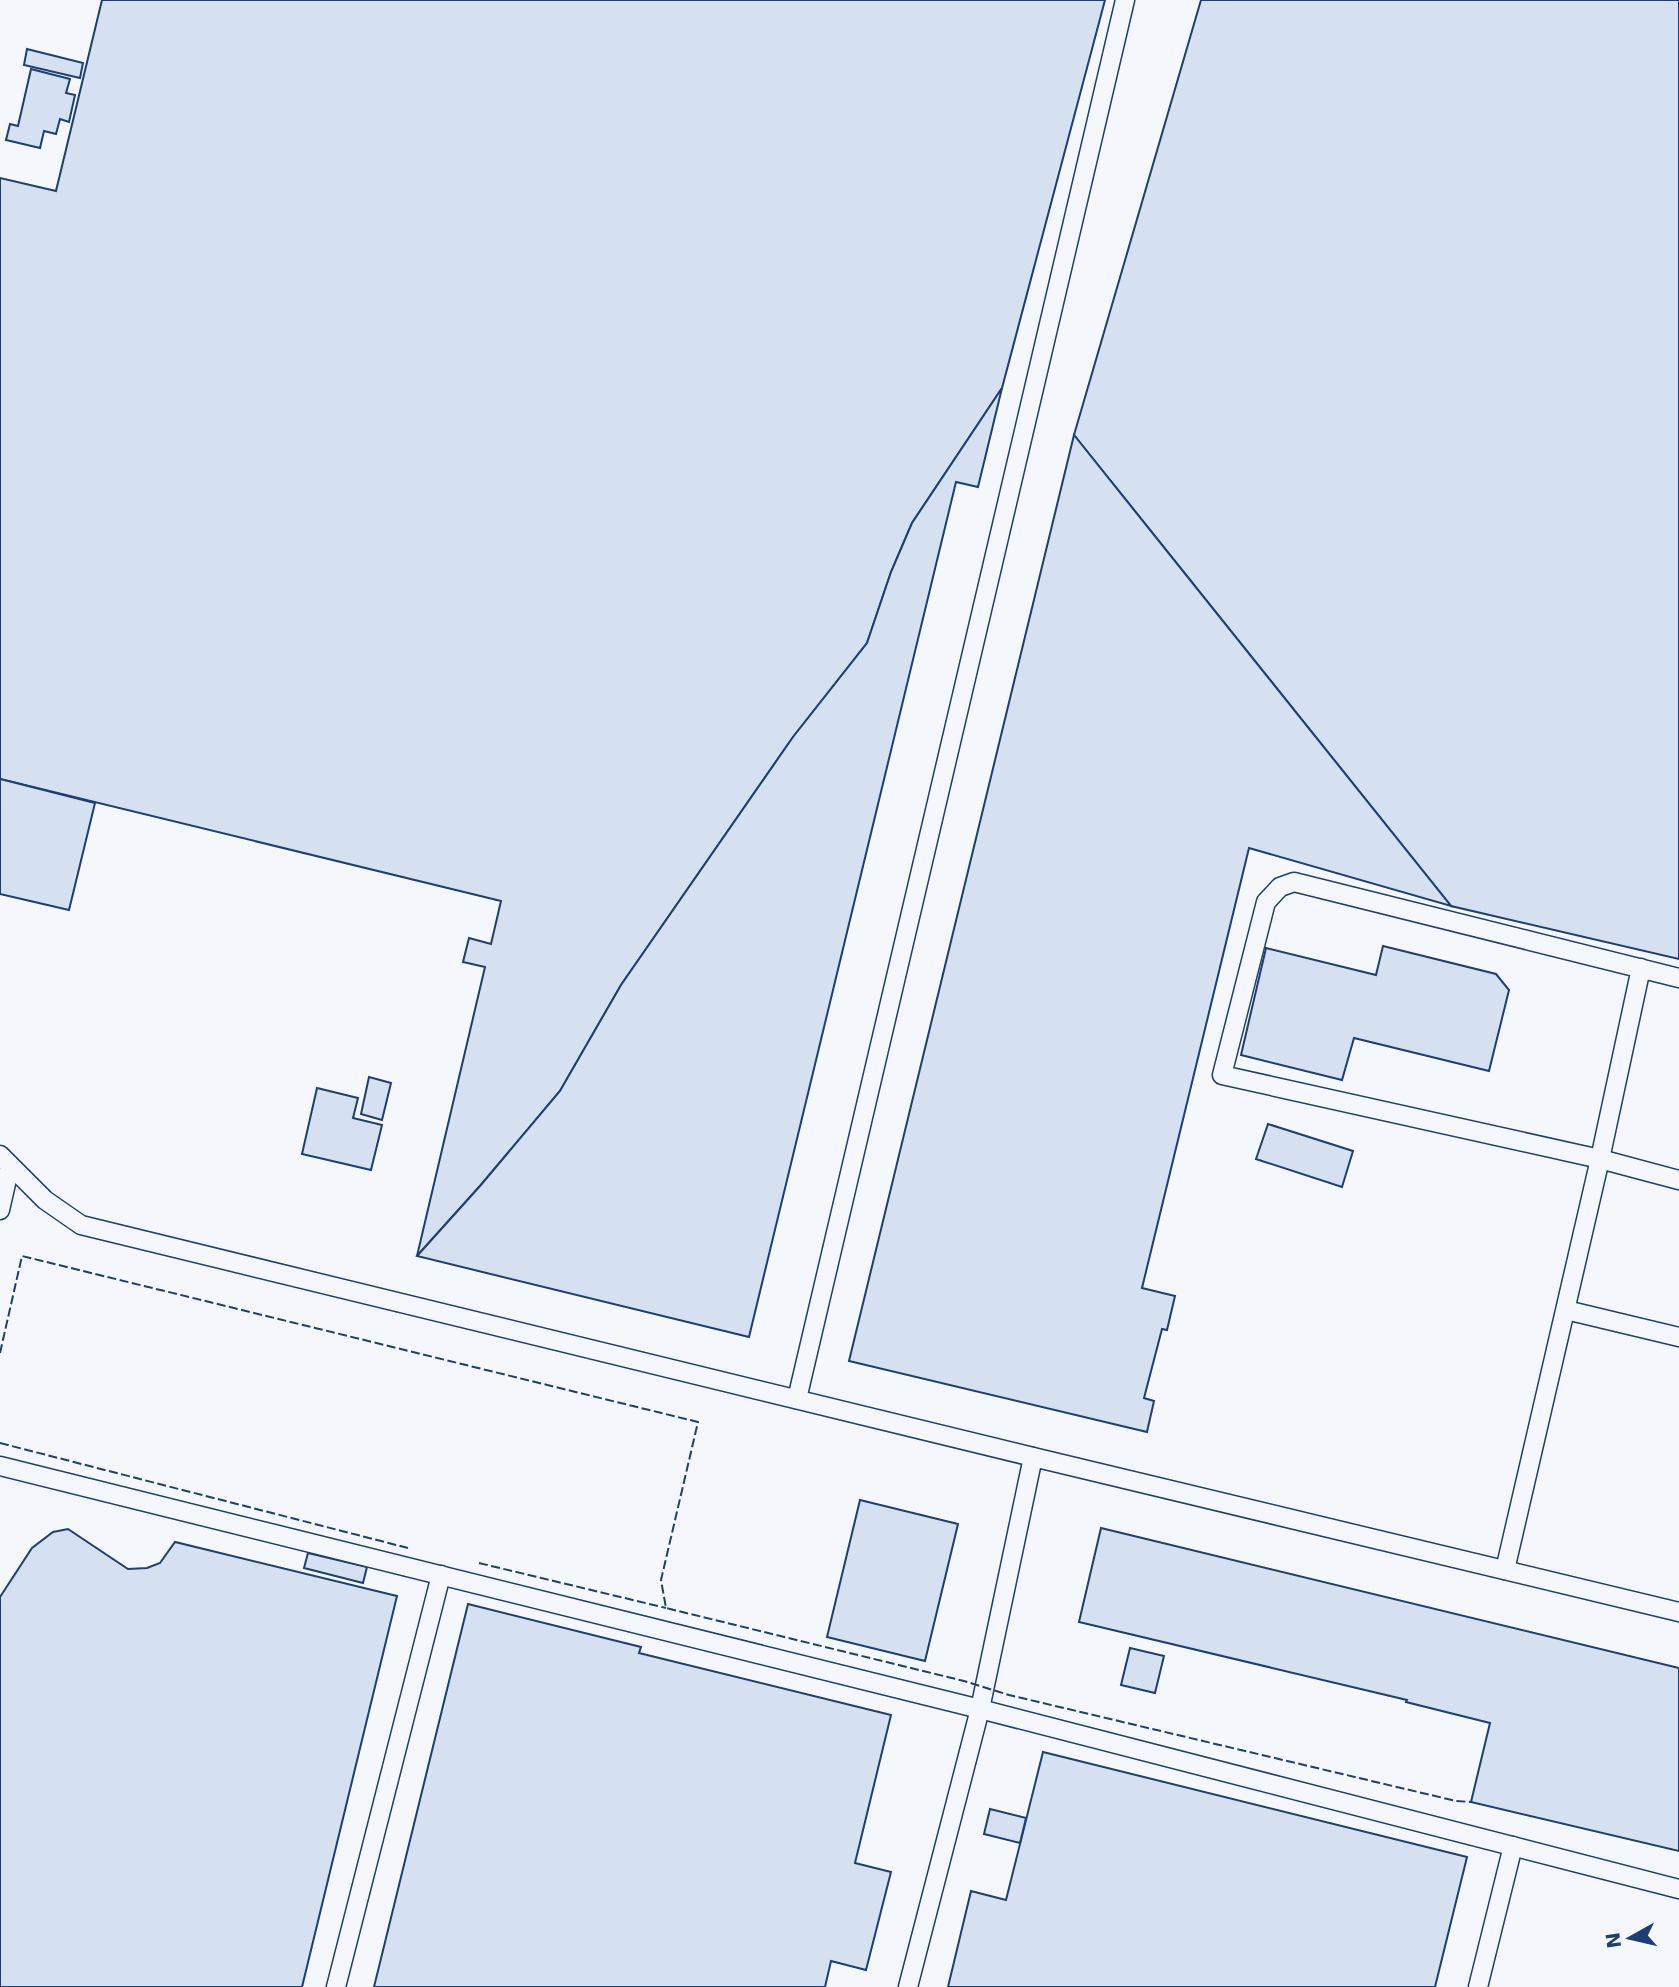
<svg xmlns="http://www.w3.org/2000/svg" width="1679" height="1987" viewBox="0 0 1679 1987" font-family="'DejaVu Sans',sans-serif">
<rect width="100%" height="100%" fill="#f4f7fb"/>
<g fill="#d5e0f0" stroke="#1d3f73" stroke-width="2">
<path d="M102,0h1003l-103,388 -90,135 -21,49 -24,71 -74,94 -172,248 -61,106 -80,95 -63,70 68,-289 -22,-5 6,-24 22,6 10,-43 -501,-122v-601l56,13z"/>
<path d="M1201,0h478v959l-228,-53 -377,-471z"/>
<path d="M27,49l56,14 -3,15 -56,-13z"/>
<path d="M31,69l39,10 -4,14 9,2 -6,27 -9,-3 -4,15 -12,-3 -4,17 -34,-8 4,-16 8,2z"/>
<path d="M1002,388l-24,99 -22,-5 -207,855 -332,-81 63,-70 80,-95 61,-106 172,-248 74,-94 24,-71 21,-49z"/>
<path d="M1074,435l377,471 -202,-58 -107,440 33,8 -8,34 -5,-1 -18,69 10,3 -7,31 -298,-71z"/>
<path d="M0,779l95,24 -26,107 -69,-16z"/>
<path d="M1383,946l113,28 13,16 -20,81 -135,-33 -12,42 -101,-25 25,-107 110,27z"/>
<path d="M369,1077l22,6 -9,37 -21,-6z"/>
<path d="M317,1088l41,10 -5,20 29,7 -11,45 -69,-16z"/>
<path d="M1268,1124l85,27 -11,36 -86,-28z"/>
<path d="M860,1500l98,24 -33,137 -98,-24z"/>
<path d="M1101,1528l578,140v183l-208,-49 19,-79 -84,-21 1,-2 -328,-78z"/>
<path d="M68,1529l60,40 19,-1 13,-5 15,-21 222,54 -95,391h-302v-390l32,-49 21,-16z"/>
<path d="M308,1553l59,14 -4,16 -59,-15z"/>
<path d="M468,1604l173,43 -2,6 252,62 -36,148 36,9 -25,98 -35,-9 -6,26h-451z"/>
<path d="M1130,1648l34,8 -9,37 -34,-8z"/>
<path d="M1043,1752l424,105 -32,130h-487l23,-96 35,9z"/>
<path d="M990,1809l36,9 -6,25 -36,-9z"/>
</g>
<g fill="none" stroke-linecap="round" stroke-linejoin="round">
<g stroke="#1d3f73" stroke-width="21">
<g id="service">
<path d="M1641,968l-41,191 -378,-84 44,-173 14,-15 14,-5 385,96"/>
<path d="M0,1155l45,45 36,25 952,232"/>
<path d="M0,1210l10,-44"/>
<path d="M1566,1310l113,27"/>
<path d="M797,1399l328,-1399"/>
<path d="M0,1466l980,243 -72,278"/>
<path d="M1505,1570l95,-411 79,21"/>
<path d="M1679,1612l-646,-155 -53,252 699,180"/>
<path d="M336,1987l105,-412"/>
<path d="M1478,1987l35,-141"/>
</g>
</g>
<use href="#service" stroke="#f4f7fb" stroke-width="18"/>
<g stroke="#1d3f73" stroke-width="2" stroke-dasharray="9 3.5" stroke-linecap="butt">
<path d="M0,1353l22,-97 676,166 -37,158 5,28 298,73 45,14 447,106 15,1"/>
<path d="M0,1443l408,105"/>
<path d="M479,1563l187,45"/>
</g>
</g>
<g transform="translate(1630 1938) rotate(262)" stroke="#f4f7fb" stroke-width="5" paint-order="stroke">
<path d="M0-5L12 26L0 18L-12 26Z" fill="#1d3f73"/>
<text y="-10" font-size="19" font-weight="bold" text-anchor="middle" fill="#1d3f73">N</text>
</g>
</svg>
